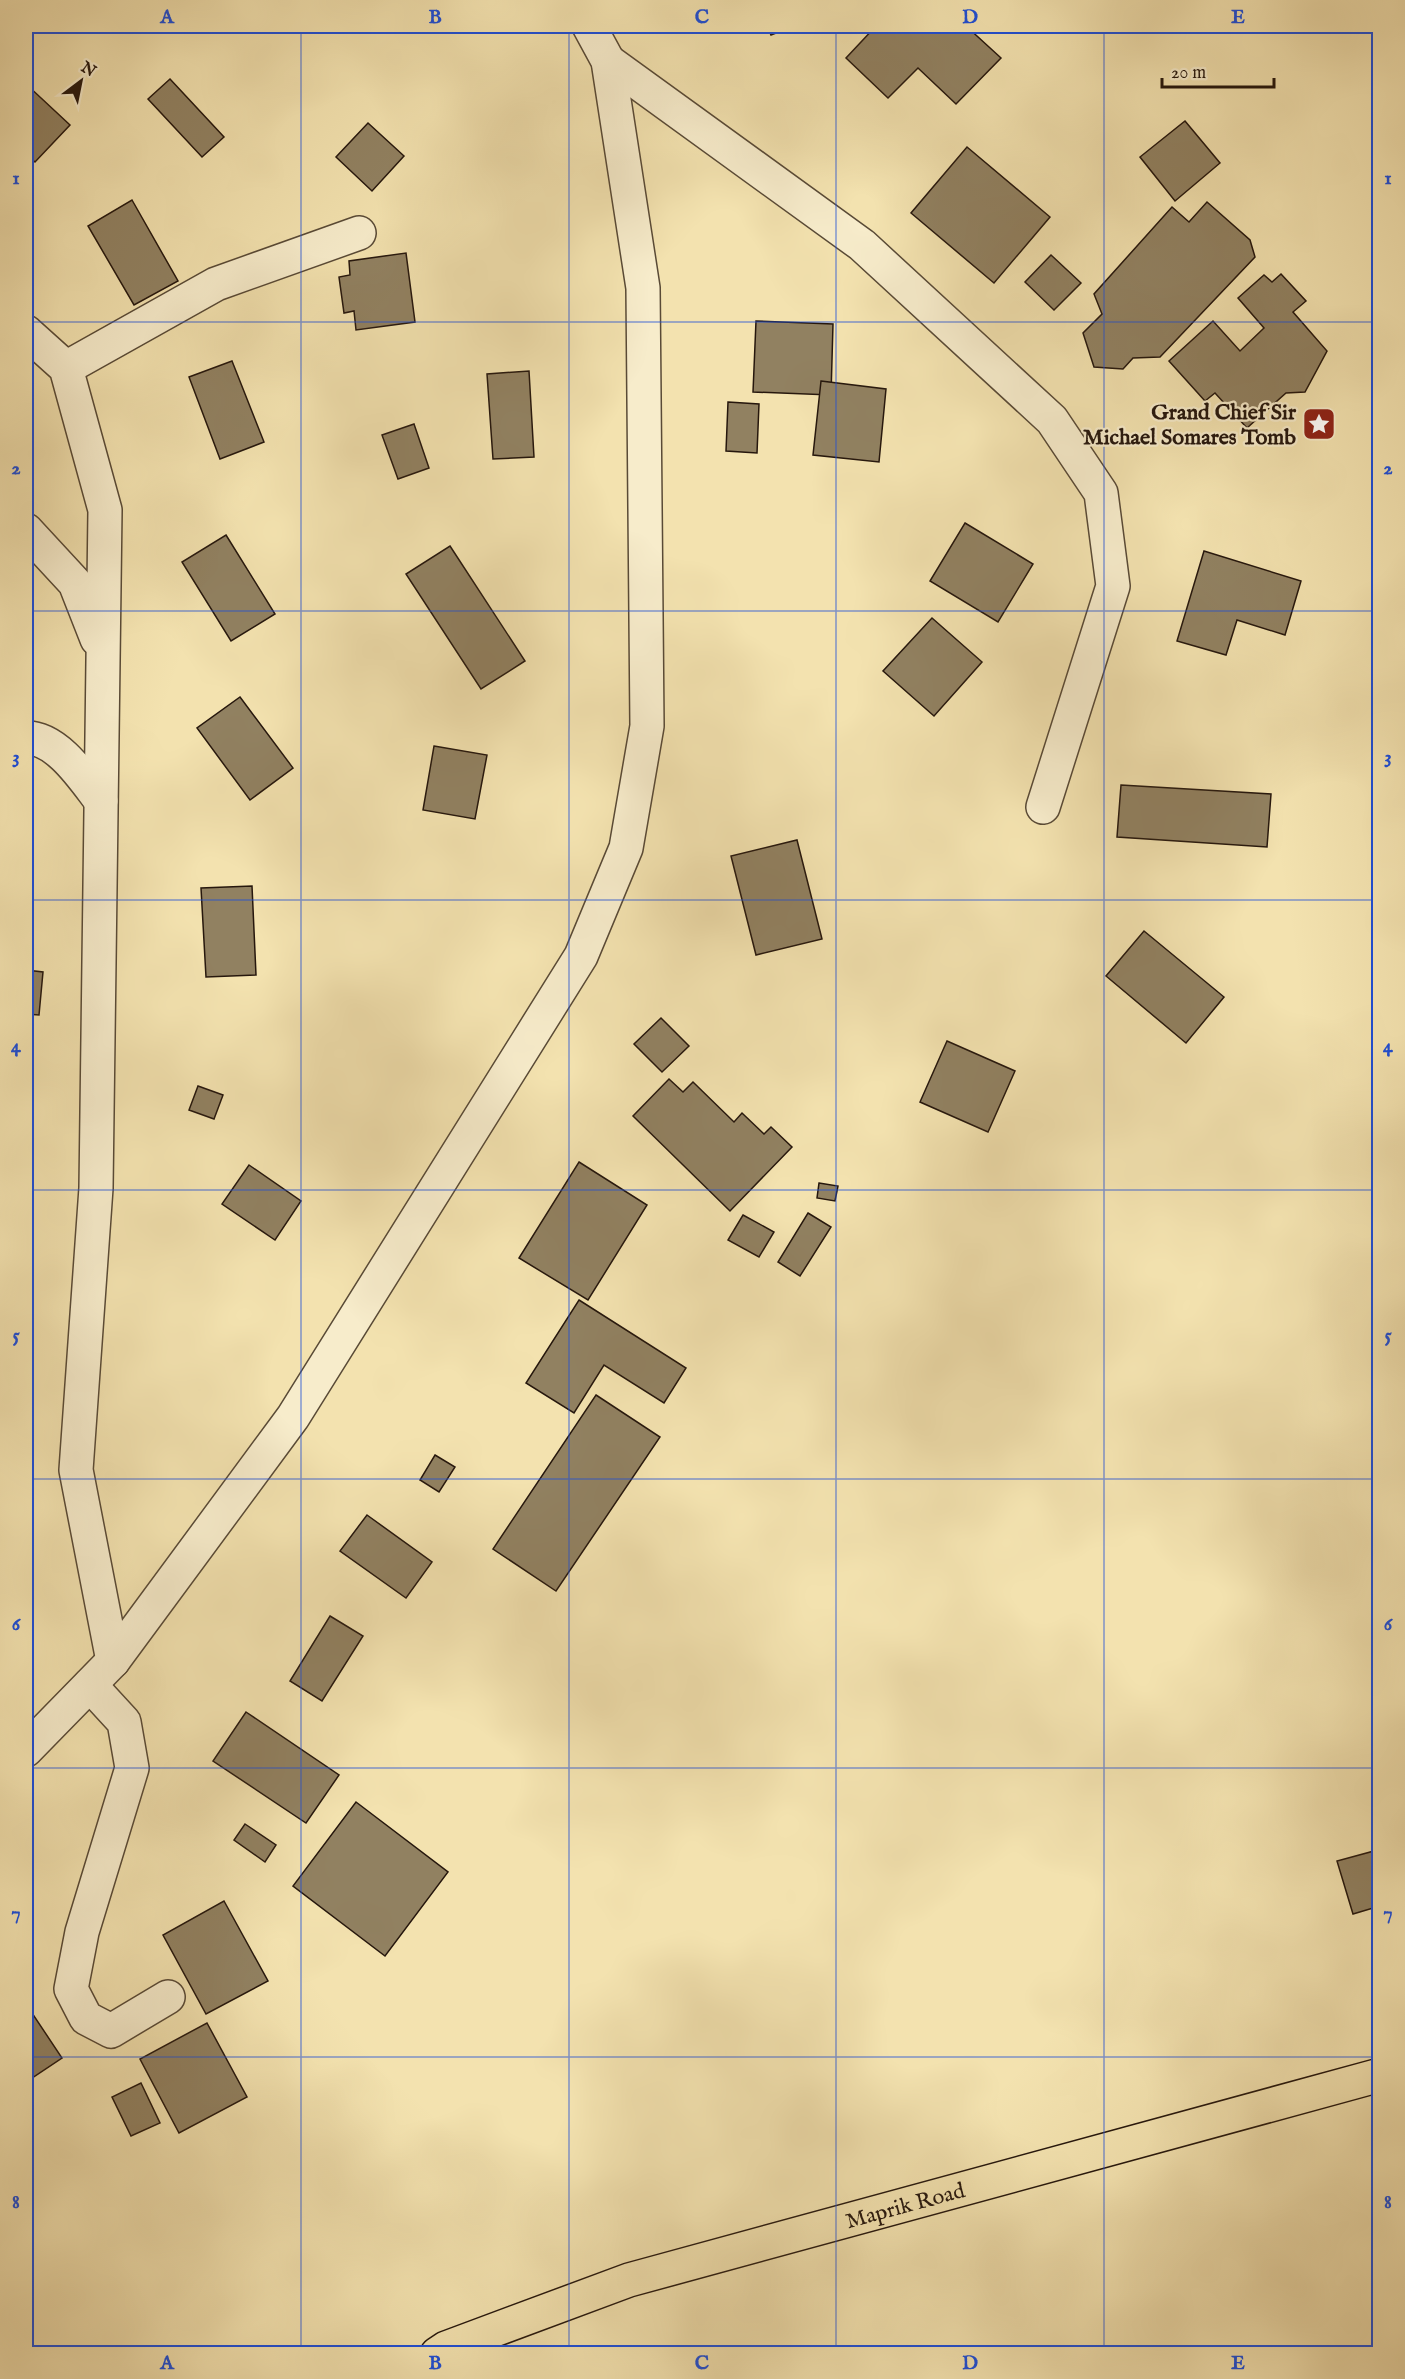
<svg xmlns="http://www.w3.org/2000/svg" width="1405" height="2379" viewBox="0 0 1405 2379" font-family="'IM FELL English',serif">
<rect width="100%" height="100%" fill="#f3e2af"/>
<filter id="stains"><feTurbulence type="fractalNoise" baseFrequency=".00333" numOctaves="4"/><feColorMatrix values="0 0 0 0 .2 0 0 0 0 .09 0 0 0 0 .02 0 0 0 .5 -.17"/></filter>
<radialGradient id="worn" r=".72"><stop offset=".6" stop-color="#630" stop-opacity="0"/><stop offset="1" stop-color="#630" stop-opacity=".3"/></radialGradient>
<g fill="#918161" stroke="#26170d" stroke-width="1.5">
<path d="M767,26h27l-23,9z"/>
<path d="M876,26h90l35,32 -45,46 -38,-36 -30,30 -42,-40z"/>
<path d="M170,79l54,58 -22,20 -54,-58z"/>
<path d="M26,84l44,41 -35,37 -9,-8z"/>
<path d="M1185,121l35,42 -45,38 -35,-44z"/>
<path d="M368,123l36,33 -32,35 -36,-34z"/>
<path d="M967,147l83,70 -56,66 -83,-70z"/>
<path d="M132,200l46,81 -44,24 -46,-79z"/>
<path d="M1207,202l43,38 5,17 -95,100 -27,1 -10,11 -29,-2 -11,-34 19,-19 -8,-20 78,-87 17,15z"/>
<path d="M406,253l9,69 -59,8 -2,-19 -10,2 -5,-36 11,-2 -1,-14z"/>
<path d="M1051,255l30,28 -27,27 -29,-28z"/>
<path d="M1281,274l25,27 -13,11 34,39 -22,41 -19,1 -39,35 -32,-35 -10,8 -36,-40 44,-40 27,30 24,-23 -26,-30 26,-23 8,7z"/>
<path d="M756,321l77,3 -2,71 -78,-3z"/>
<path d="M232,361l32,81 -44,17 -31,-82z"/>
<path d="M529,371l5,86 -41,2 -6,-85z"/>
<path d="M821,381l65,8 -7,73 -66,-7z"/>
<path d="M728,402l31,2 -2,49 -31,-2z"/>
<path d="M414,424l15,44 -31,11 -16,-44z"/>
<path d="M965,523l68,41 -35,58 -68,-41z"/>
<path d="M226,535l49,79 -44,27 -49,-79z"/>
<path d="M450,546l75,115 -44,28 -75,-115z"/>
<path d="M1204,551l97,30 -16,54 -48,-15 -11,35 -49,-14z"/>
<path d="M932,618l50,44 -48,54 -51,-45z"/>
<path d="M240,697l53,71 -43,32 -53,-72z"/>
<path d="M434,746l53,9 -12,64 -52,-9z"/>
<path d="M1121,785l150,9 -4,53 -150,-10z"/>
<path d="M797,840l25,99 -66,16 -25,-99z"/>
<path d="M252,886l4,89 -50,2 -5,-89z"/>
<path d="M1144,931l80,66 -38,46 -80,-67z"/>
<path d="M26,970l17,2 -4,43 -13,-1z"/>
<path d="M661,1018l28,28 -27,26 -28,-28z"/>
<path d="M947,1041l68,30 -27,61 -68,-30z"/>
<rect x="26" y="1064" width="7" height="74"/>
<path d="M669,1079l14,13 10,-10 41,40 8,-9 22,21 7,-7 21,20 -62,64 -97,-95z"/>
<path d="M198,1086l25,9 -9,24 -25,-9z"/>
<path d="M579,1162l68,43 -59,95 -69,-42z"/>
<path d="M249,1165l52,36 -26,39 -53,-36z"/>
<path d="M819,1183l19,3 -3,15 -18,-3z"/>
<path d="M808,1213l23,14 -31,49 -22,-14z"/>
<path d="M743,1215l31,17 -15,25 -31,-17z"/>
<path d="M579,1300l107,68 -22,35 -60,-38 -30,48 -48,-30z"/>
<path d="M596,1395l64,42 -104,154 -63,-42z"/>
<path d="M435,1455l20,12 -16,25 -19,-12z"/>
<path d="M367,1515l65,47 -26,36 -66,-47z"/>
<path d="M1380,1531v14l-7,-10z"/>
<path d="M330,1616l33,20 -41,65 -32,-20z"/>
<path d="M246,1712l93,63 -33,48 -93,-62z"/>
<path d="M356,1802l92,70 -63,84 -92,-70z"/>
<path d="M245,1824l31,21 -11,17 -31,-22z"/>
<path d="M1374,1851l6,18v37l-27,8 -16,-53z"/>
<path d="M224,1901l44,80 -62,33 -43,-79z"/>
<path d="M26,2004l36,54 -36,24z"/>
<path d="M207,2023l40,74 -68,36 -39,-74z"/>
<path d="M141,2083l19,40 -29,13 -19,-39z"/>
</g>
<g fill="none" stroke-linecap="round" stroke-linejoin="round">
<g stroke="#594a36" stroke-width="36">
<g id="minor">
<path d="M608,61l254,184 190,175 49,73 12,93 -70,221"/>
<path d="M26,332l40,36 39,142 -9,678 -20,282 37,191"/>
<path d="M66,368l150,-84 143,-51"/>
<path d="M26,530l49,53 22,56"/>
<path d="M26,738c31,-1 58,41 75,63"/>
<path d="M90,1685l34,37 8,46 -50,164 -11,57 15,29 25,13 57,-34"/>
<path d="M26,1750l87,-89 180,-244 288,-461 45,-108 21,-122 -4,-438 -35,-227 -19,-35"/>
</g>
</g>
<g stroke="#26170d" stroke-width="36">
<g id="major">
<path id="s1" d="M437,2354l9,-6 183,-68 751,-205"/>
</g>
</g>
<use href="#minor" stroke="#f7eccb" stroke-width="33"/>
<use href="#major" stroke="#f3e2af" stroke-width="33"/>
</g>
<path fill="none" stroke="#1d4ed8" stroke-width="1.5" stroke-opacity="0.55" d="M301,26v2328M569,26v2328M836,26v2328M1104,26v2328M26,322h1354M26,611h1354M26,900h1354M26,1190h1354M26,1479h1354M26,1768h1354M26,2057h1354"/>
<defs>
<g id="sight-square" transform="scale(1.725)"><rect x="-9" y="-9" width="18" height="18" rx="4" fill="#8f2418" stroke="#f7eccb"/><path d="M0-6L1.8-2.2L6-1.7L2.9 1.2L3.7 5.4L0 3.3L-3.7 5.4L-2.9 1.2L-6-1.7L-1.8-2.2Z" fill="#fff"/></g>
</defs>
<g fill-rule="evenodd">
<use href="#sight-square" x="1319" y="424"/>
</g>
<g text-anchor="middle" stroke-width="4.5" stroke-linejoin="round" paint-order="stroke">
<g font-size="22" font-weight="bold" fill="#26170d" stroke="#f7eccb" text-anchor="end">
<text x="1296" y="419">Grand Chief Sir<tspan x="1296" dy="25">Michael Somares Tomb</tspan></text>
</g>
<g font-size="22" fill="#26170d" stroke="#f7eccb">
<text dy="8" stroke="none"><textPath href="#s1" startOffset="492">Maprik Road</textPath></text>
</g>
</g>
<rect width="1405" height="2379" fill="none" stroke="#f3e2af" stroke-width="66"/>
<g transform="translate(81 81) rotate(32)" stroke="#f7eccb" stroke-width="4.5" paint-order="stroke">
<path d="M0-4.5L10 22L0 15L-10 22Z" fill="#26170d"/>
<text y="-9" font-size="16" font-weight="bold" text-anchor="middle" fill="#26170d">N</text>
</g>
<path d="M1162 78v9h112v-9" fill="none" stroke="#26170d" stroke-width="3"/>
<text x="1171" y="78" font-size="18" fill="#26170d" stroke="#f7eccb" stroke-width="4.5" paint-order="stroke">20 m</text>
<rect x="33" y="33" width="1339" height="2313" fill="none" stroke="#1d4ed8" stroke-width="2"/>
<g font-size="20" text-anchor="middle" font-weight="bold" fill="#1d4ed8">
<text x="167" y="23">A</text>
<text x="435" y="23">B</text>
<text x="702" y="23">C</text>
<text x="970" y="23">D</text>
<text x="1238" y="23">E</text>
<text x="16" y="184">1</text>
<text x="1388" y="184">1</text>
<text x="16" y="474">2</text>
<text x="1388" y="474">2</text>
<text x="16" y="763">3</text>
<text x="1388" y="763">3</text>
<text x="16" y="1052">4</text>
<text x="1388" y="1052">4</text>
<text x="16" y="1341">5</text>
<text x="1388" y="1341">5</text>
<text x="16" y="1630">6</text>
<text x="1388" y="1630">6</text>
<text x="16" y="1919">7</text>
<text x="1388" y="1919">7</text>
<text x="16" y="2208">8</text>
<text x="1388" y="2208">8</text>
<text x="167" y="2369">A</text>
<text x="435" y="2369">B</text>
<text x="702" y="2369">C</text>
<text x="970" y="2369">D</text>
<text x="1238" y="2369">E</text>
</g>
<rect width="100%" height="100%" filter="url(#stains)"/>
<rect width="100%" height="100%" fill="url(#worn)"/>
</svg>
